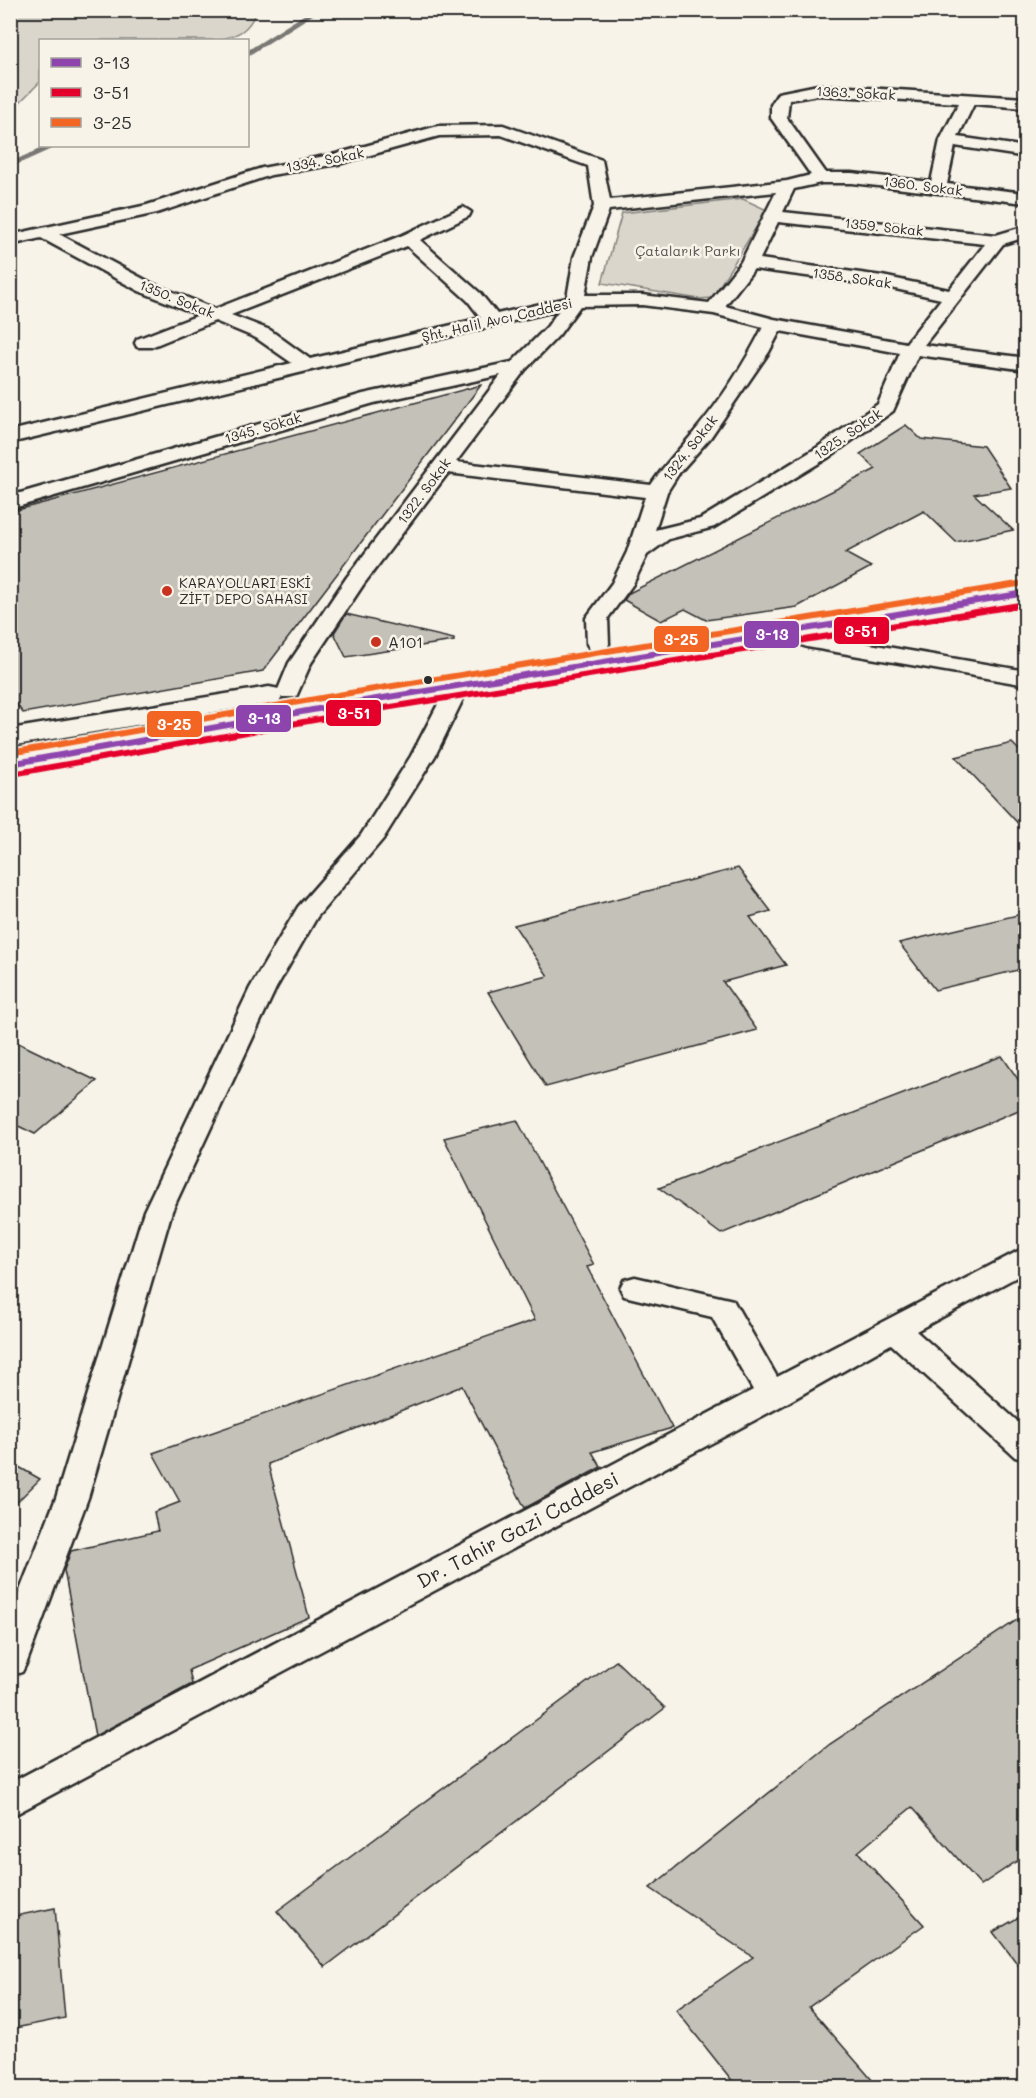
<svg xmlns="http://www.w3.org/2000/svg" width="1036" height="2098" viewBox="0 0 1036 2098" font-family="Mali,sans-serif">
<rect width="100%" height="100%" fill="#f7f3e8"/>
<filter id="ink" filterUnits="userSpaceOnUse"><feTurbulence type="fractalNoise" baseFrequency=".0167" numOctaves="2"/><feDisplacementMap in="SourceGraphic" scale="12" xChannelSelector="R" yChannelSelector="G"/><feConvolveMatrix kernelMatrix="1 2 1 2 8 2 1 2 1" color-interpolation-filters="sRGB"/></filter>
<g filter="url(#ink)">
<g fill="#dad6cc" stroke="#82807c" stroke-width="1.5">
<path d="M11,10h246v1c-10,20 -16,23 -38,29h-179v42l-29,29z"/>
<path d="M743,199l24,11 -55,88 -13,1 -97,-16 20,-70z"/>
</g>
<g fill="none" stroke-linecap="round" stroke-linejoin="round">
<g stroke="#7a7874" stroke-width="5">
<path d="M248,53l68,-43"/>
<path d="M10,165l42,-19"/>
</g>
</g>
<g fill="#c4c1b9" stroke="#2b2b2b" stroke-width="1.5">
<path d="M481,385l-218,286 -240,42 -13,-17v-184z"/>
<path d="M906,425l15,14 62,7 28,42 -37,6 39,36 -57,12 -32,-31 -79,42 26,14 -74,40 -91,13 -21,-11 -24,12 -37,-21 5,-7 247,-124 -16,-15z"/>
<path d="M346,614l108,25v2l-108,16 -12,-24z"/>
<path d="M1012,743l14,14v75l-70,-75z"/>
<path d="M738,868l33,43 -21,6 36,48 -63,17 34,48 -211,57 -58,-95 60,-16 -34,-51z"/>
<path d="M1026,913v55l-91,22 -36,-47z"/>
<path d="M10,1039l87,42 -62,53 -25,-12z"/>
<path d="M1002,1056l24,35v16l-305,127 -62,-46z"/>
<path d="M517,1120l77,145 -7,2 85,161 -80,24 9,15 -76,41 -63,-122 -194,78 41,153 -120,53 3,14 -97,52 -31,-166 7,-19 87,-20 -4,-19 26,-10 -27,-49 382,-133 -91,-182z"/>
<path d="M10,1462l30,17 -30,30z"/>
<path d="M1026,1614v241l-45,30 -69,-78 -54,45 66,73 -115,82 70,81h-141l-62,-78 77,-53 -103,-69 180,-144z"/>
<path d="M616,1661l49,47 -340,259 -48,-56z"/>
<path d="M55,1908l10,110 -55,11v-112z"/>
<path d="M1026,1913v62l-33,-43z"/>
</g>
<g fill="none" stroke-linecap="round" stroke-linejoin="round">
<g stroke="#2b2b2b" stroke-width="5">
<g id="street">
<path d="M818,85l208,13v10l-52,-4 -16,33 68,10v10l-71,-11 -8,38 79,9v10l-174,-20h-31l-27,6 -11,23 213,23 30,-9v11l-23,7 -79,101 102,13v12l-108,-15 -25,56 -64,46 -115,70 -45,12 -22,16 -14,29 -25,34 1,26 -3,5h-16l-3,-5 -1,-26 26,-35 15,-31 18,-55 -197,-24 -85,112 -52,78 -15,34h-16l-3,-5 12,-29 58,-86 154,-202 -127,28 -364,106v-13l353,-102 149,-32 35,-35 12,-17 -549,133v-12l282,-68 -36,-25 -41,-17 -64,26h-14l-2,-4 2,-4 62,-24 -60,-24 -98,-53 -31,7v-10l137,-30 115,-37 74,-14 102,-28 65,-1 99,35 8,40 177,-19 24,-6 -40,-57v-13l7,-12zM818,95l141,8 -19,37 -9,42 -79,-9h-26l-39,-55 2,-18zM501,135l87,31 6,40 -20,51 -7,41 -70,16 -17,-21 -60,-53 49,-24 2,-4 -8,-5 -60,28 -188,74 -64,-26 -92,-49 98,-21 114,-38 67,-11 101,-28zM776,192l-35,70 -32,41 -67,-8h-57l7,-38 17,-47zM778,222l207,22 -36,46 -67,-14 -122,-17zM407,246l61,55 13,17 -171,41 -40,-29 -39,-15zM754,269l128,17 59,13 -35,44 -132,-24 -49,-13zM642,305l72,9 49,13c-18,36 -42,73 -68,104 -15,18 -31,34 -44,54l-195,-23 69,-92 34,-35 21,-29zM780,331l120,22 -22,51 -63,45 -115,70 -45,11 12,-38 12,-19 31,-35 59,-86z"/>
<path d="M782,624l30,10 214,37v14l-219,-38 -33,-11 -3,-5 3,-5z"/>
<path d="M458,680l8,2 3,5 -34,69 -52,83 -66,78 -41,71 -104,223 -84,287 -61,164 -5,10 -12,4v-60l46,-118 88,-287 106,-223 48,-81 63,-72 50,-79 36,-69 3,-5z"/>
<path d="M1026,1247v25l-110,59 110,98v31l-11,-3 -124,-113 -108,61 -773,412v-34l743,-393 -41,-73 -88,-21 -4,-8 4,-8 11,-3 98,23 44,77z"/>
</g>
</g>
<g stroke="#2b2b2b" stroke-width="5">
<g id="secondary">
<path d="M1026,585v16l-680,111 -336,61v-18l336,-59z"/>
<path d="M269,687l10,2 4,6 -4,6 -269,45v-17z"/>
</g>
</g>
<use href="#street" fill="#f7f3e8" fill-rule="evenodd"/>
<use href="#secondary" fill="#f7f3e8" fill-rule="evenodd"/>
<g stroke="#f7f3e8" stroke-width="10">
<path id="bus-1" d="M10,764l336,-60 680,-111"/>
</g>
<g stroke="#f7f3e8" stroke-width="10">
<path id="bus-2" d="M12,774l336,-60 678,-110"/>
</g>
<g stroke="#f7f3e8" stroke-width="10">
<path id="bus-3" d="M10,753l334,-59 680,-111"/>
</g>
<use href="#bus-1" stroke="#8e44ad" stroke-width="6"/>
<use href="#bus-2" stroke="#e4002b" stroke-width="6"/>
<use href="#bus-3" stroke="#f26522" stroke-width="6"/>
</g>
</g>
<g fill="#c8321e" stroke="#f7f3e8" stroke-width="2">
<circle cx="167" cy="591" r="6"/>
<circle cx="376" cy="642" r="6"/>
</g>
<circle fill="#2b2b2b" stroke="#f7f3e8" stroke-width="2" cx="428" cy="680" r="5"/>
<g text-anchor="middle" stroke-width="5" stroke-linejoin="round" paint-order="stroke">
<g font-size="14" fill="#2b2b2b" stroke="#f7f3e8">
<text transform="translate(856 93) rotate(3)" y="5">1363. Sokak</text>
<text transform="translate(325 160) rotate(-11)" y="5">1334. Sokak</text>
<text transform="translate(923 186) rotate(7)" y="5">1360. Sokak</text>
<text transform="translate(884 227) rotate(6)" y="5">1359. Sokak</text>
<text transform="translate(852 278) rotate(8)" y="5">1358. Sokak</text>
<text transform="translate(177 299) rotate(22)" y="5">1350. Sokak</text>
<text transform="translate(497 320) rotate(-13)" y="5">Şht. Halil Avcı Caddesi</text>
<text transform="translate(263 428) rotate(-16)" y="5">1345. Sokak</text>
<text transform="translate(848 434) rotate(-34)" y="5">1325. Sokak</text>
<text transform="translate(690 448) rotate(-52)" y="5">1324. Sokak</text>
<text transform="translate(424 491) rotate(-53)" y="5">1322. Sokak</text>
</g>
<g font-size="14" fill="#575653" stroke="#f7f3e8">
<text x="688" y="256">Çatalarık Parkı</text>
</g>
<g font-size="14" fill="#2b2b2b" stroke="#f7f3e8" text-anchor="start">
<text x="179" y="588">KARAYOLLARI ESKİ<tspan x="179" dy="16">ZİFT DEPO SAHASI</tspan></text>
</g>
<g font-size="16" fill="#2b2b2b" stroke="#f7f3e8" text-anchor="start">
<text x="388" y="648">A101</text>
</g>
<g font-size="20" fill="#2b2b2b" stroke="#f7f3e8">
<text transform="translate(518 1530) rotate(-28)" y="7">Dr. Tahir Gazi Caddesi</text>
</g>
</g>
<g stroke="#f7f3e8" stroke-width="2">
<rect x="833" y="616" width="57" height="29" rx="6" fill="#e4002b"/>
<rect x="743" y="620" width="57" height="29" rx="6" fill="#8e44ad"/>
<rect x="653" y="625" width="57" height="28" rx="6" fill="#f26522"/>
<rect x="325" y="699" width="57" height="28" rx="6" fill="#e4002b"/>
<rect x="235" y="704" width="57" height="29" rx="6" fill="#8e44ad"/>
<rect x="146" y="710" width="57" height="28" rx="6" fill="#f26522"/>
</g>
<g font-size="16" text-anchor="middle" font-weight="bold" fill="#fff">
<text x="861" y="637">3-51</text>
<text x="772" y="640">3-13</text>
<text x="681" y="645">3-25</text>
<text x="354" y="719">3-51</text>
<text x="264" y="724">3-13</text>
<text x="174" y="730">3-25</text>
</g>
<rect width="1036" height="2098" fill="none" stroke="#f7f3e8" stroke-width="36"/>
<rect x="18" y="18" width="1000" height="2062" fill="none" stroke="#2b2b2b" stroke-width="2" filter="url(#ink)"/>
<rect x="39" y="39" width="210" height="108" fill="#f7f3e8" stroke="#a5a39c" stroke-width="1.5"/>
<rect x="51" y="58" width="30" height="9" fill="#8e44ad" stroke="#a5a39c" stroke-width="1.5"/>
<text x="93" y="69" font-size="18" fill="#2b2b2b">3-13</text>
<rect x="51" y="88" width="30" height="9" fill="#e4002b" stroke="#a5a39c" stroke-width="1.5"/>
<text x="93" y="99" font-size="18" fill="#2b2b2b">3-51</text>
<rect x="51" y="118" width="30" height="9" fill="#f26522" stroke="#a5a39c" stroke-width="1.5"/>
<text x="93" y="129" font-size="18" fill="#2b2b2b">3-25</text>
</svg>
